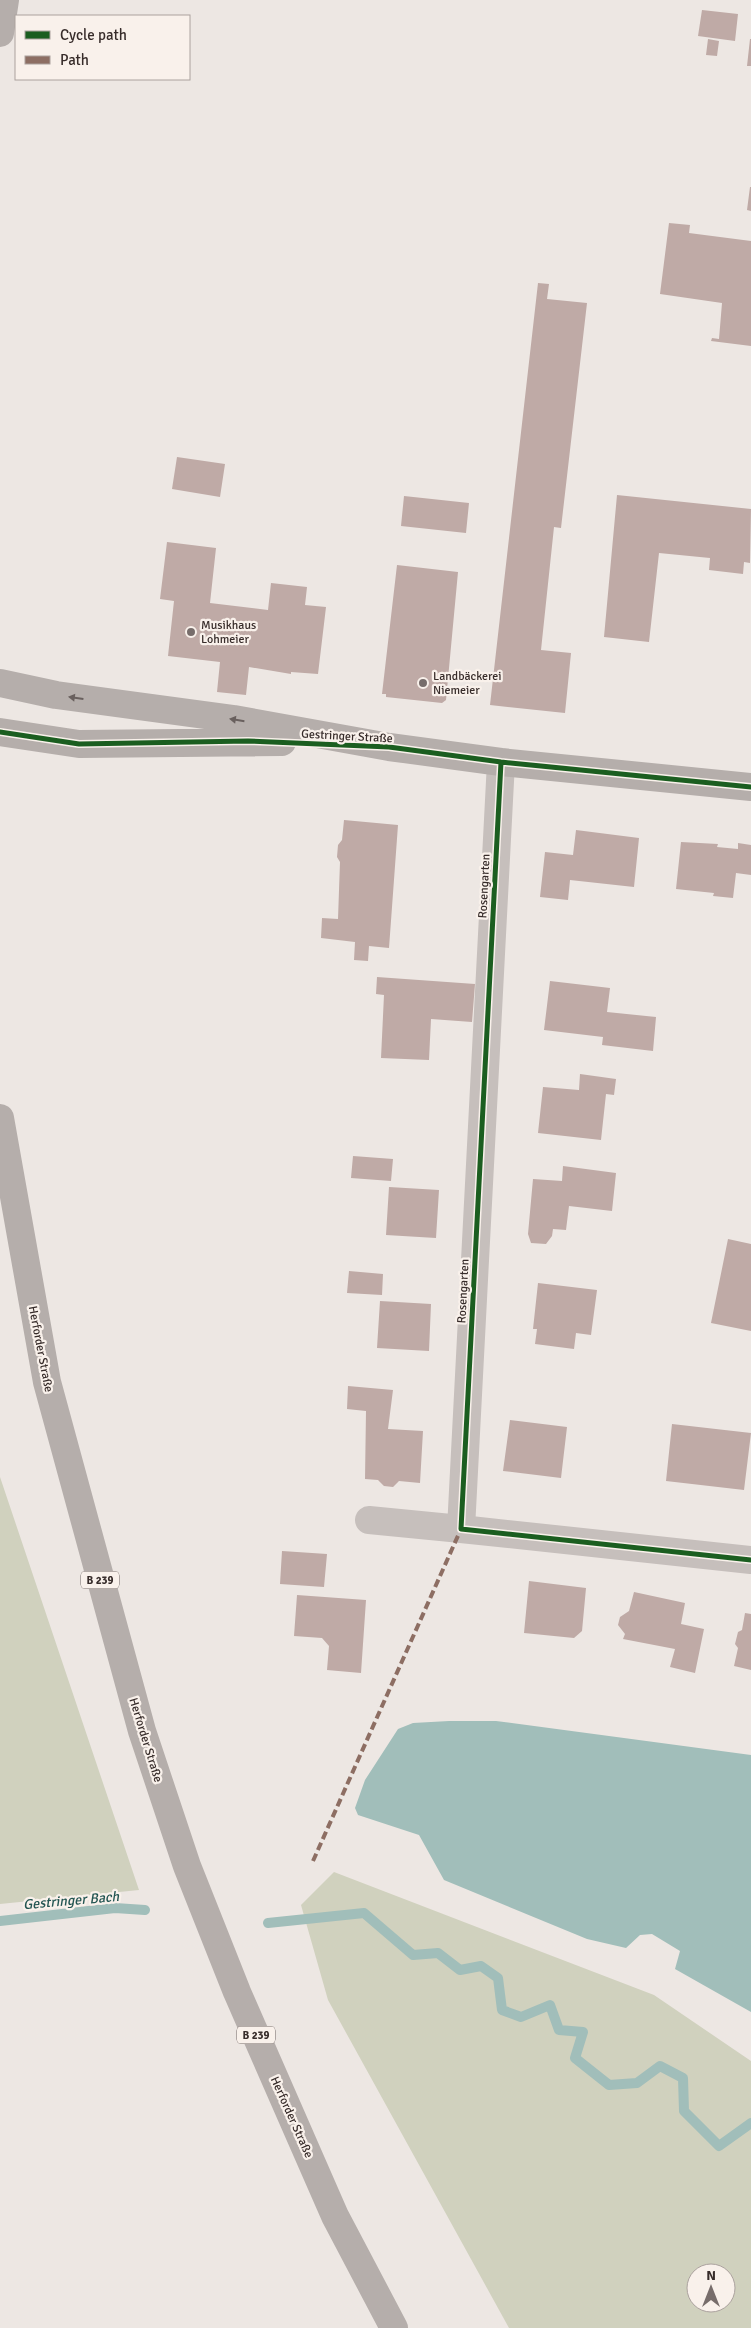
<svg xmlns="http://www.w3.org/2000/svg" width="751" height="2328" viewBox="0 0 751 2328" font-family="Signika,sans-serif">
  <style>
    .green { fill: #d0d1be; fill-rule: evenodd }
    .water { fill: #a1beba }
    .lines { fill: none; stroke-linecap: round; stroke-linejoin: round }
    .stream { stroke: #a1beba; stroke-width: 10 }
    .building { fill: #bfaaa6 }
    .minor { stroke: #c6bfbc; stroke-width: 28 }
    .major { stroke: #b5aeab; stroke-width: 28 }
    .quiet { stroke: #8d6e63; stroke-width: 4; stroke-dasharray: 8 4; stroke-linecap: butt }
    .cycleway-casing { stroke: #f9f1eb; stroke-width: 8 }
    .cycleway { stroke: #1b5e20; stroke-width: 5 }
    .oneway { fill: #69605e }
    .poi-dot { fill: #776d6b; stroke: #f9f1eb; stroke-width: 2 }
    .labels { text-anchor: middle; stroke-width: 4.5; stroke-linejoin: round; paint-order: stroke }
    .shield { fill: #f9f1eb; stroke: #716764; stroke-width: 1 }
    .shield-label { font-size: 11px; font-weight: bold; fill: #372c2a }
    .poi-label { font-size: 12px; fill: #372c2a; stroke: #f9f1eb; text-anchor: start }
    .street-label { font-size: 12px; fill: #372c2a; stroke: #f9f1eb }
    .water-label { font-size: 14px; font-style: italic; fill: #235552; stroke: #f9f1eb }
  </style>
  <rect width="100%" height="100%" fill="#ede7e3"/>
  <path class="green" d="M0,1477l139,413 -139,14z
    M334,1872l320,123 97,66v267h-242l-181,-328 -27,-95zM696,2273h30v30h-30z"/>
  <path class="water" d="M449,1721h47l255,34v257l-76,-43 5,-18 -28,-17 -12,1 -14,13 -39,-9 -143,-59 -25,-45 -61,-20 -3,-7 10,-28 33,-51 15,-6z"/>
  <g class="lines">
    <path class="stream" d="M0,1921l115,-13 30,2
      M268,1923l96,-10 49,42 25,-2 22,17 21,-4 17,12 4,32 19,7 29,-12 9,25 24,2 -8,26 34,27 28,-2 23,-17 23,12 1,33 35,35 32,-23"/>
  </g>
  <path class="building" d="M702,10l36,4 -3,27 -37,-5z
    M708,39l11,2 -2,15 -11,-1z
    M750,39h1v27h-4z
    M750,187h1v24l-4,-1z
    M669,223l21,2 -1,8 62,8v105l-40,-5 1,-3 7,1 3,-36 -62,-9z
    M538,283l11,1 -2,15 40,4 -26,225 -7,-1 -13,123 30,3 -6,60 -75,-8z
    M177,457l48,7 -5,33 -48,-8z
    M617,495l134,14 -1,54 -6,-1 -1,12 -34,-4 1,-12 -51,-5 -10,89 -45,-5z
    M404,496l65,7 -3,30 -65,-7z
    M167,542l49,6 -6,55 58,7 3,-27 36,4 -2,18 21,2 -8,67 -27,-2v2l-42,-7 -3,28 -29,-3 3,-30 -52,-6 6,-55 -14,-2z
    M397,565l61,7 -12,128 -4,3 -56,-6v-3h-4z
    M344,820l54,5 -9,123 -20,-2 -1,15 -14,-1 1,-18 -34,-4 1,-20 16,1 2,-57 -3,-5 1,-12 4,-5z
    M576,830l63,8 -5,49 -64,-7 -2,20 -28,-3 5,-45 28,3z
    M681,842l37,2 -1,3 21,2v-6l13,2v30l-15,-2 -3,25 -20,-2 1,-3 -38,-4z
    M377,977l98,7 -3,38 -41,-3 -2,41 -48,-2 3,-63 -8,-1z
    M550,981l60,7 -3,24 49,5 -3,34 -51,-6 1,-8 -59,-7z
    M580,1074l36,5 -2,16 -8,-1 -5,46 -63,-7 5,-46 36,3z
    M353,1156l40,3 -2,22 -40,-3z
    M563,1166l53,7 -4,38 -43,-5 -3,24 -13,-1 -1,7 -6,8 -15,-1 -3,-9 5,-55 29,2z
    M389,1187l50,3 -3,48 -50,-3z
    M728,1239l23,5v87l-40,-8z
    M349,1271l34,3 -1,21 -35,-2z
    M538,1283l59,7 -6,45 -15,-2 -2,16 -39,-5 2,-15h-4z
    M380,1301l51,3 -2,47 -52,-3z
    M348,1386l45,4 -5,39 35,2 -3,52 -21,-2 -6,6 -9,-1 -6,-6 -13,-1 1,-68 -19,-2z
    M510,1420l57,7 -6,51 -58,-7z
    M672,1424l79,9 -7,57 -78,-9z
    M282,1551l45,3 -3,33 -44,-3z
    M529,1581l57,7 -4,43 -8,7 -50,-5z
    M634,1592l51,11 -4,21 23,5 -9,44 -25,-6 5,-18 -52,-10 2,-5 -7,-9 2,-8 9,-6z
    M297,1595l69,5 -5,73 -34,-3 2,-24 -7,-8 -28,-2z
    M745,1613l6,1v56l-17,-4 4,-18 -3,-4 3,-12 4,-2z"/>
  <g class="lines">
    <path class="minor" d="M501,762l-40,767 290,31
      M369,1520l92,9"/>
    <path class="major" d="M0,33l5,-33
      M0,683l56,12 178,24 155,28 112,15 250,25
      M0,732l79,12 203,-2
      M0,1118l47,264 95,349 45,135 50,126 98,224 59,112"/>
    <path class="quiet" d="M313,1861l148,-332"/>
    <defs>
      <path id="cycleway" d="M0,732l79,12 169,-3 141,6 112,15 250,25
        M501,762l-40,767 290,31"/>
    </defs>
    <use href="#cycleway" class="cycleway-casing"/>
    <use href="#cycleway" class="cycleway"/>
  </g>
  <defs><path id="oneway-solid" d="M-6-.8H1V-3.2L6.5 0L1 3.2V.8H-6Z" transform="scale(1.25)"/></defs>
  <g class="oneway">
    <use href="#oneway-solid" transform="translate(76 698) rotate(-172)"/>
    <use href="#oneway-solid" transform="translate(237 720) rotate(-171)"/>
  </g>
  <g class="poi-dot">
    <circle cx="191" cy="632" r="5"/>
    <circle cx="423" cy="683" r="5"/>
  </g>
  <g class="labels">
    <g class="shield">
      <rect x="81" y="1571.5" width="38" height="17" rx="4"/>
      <rect x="237" y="2026.5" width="38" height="17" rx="4"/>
    </g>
    <g class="shield-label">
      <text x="100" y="1584">B 239</text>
      <text x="256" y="2039">B 239</text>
    </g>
    <g class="poi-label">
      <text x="201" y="629">Musikhaus<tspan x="201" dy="14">Lohmeier</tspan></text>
      <text x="433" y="680">Landbäckerei<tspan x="433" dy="14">Niemeier</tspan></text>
    </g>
    <g class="street-label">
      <text transform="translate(347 736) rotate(3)" y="4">Gestringer Straße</text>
      <text transform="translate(484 886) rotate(-87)" y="4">Rosengarten</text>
      <text transform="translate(463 1291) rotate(-87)" y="4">Rosengarten</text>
      <text transform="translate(41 1349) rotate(79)" y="4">Herforder Straße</text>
      <text transform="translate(146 1740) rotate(73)" y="4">Herforder Straße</text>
      <text transform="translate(292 2117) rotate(66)" y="4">Herforder Straße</text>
    </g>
    <g class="water-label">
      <text transform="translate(71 1900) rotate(-5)" y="5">Gestringer Bach</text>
    </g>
  </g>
  <rect x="15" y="15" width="175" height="65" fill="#f9f1eb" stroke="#aba29e"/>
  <rect x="25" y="31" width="25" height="8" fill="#1b5e20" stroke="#aba29e"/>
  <text x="60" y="40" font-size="15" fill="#372c2a">Cycle path</text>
  <rect x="25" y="56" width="25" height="8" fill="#8d6e63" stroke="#aba29e"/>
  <text x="60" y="65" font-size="15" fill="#372c2a">Path</text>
  <g transform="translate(711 2288)"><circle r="24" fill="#f9f1eb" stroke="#aba29e"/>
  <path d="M0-4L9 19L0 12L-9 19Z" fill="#776d6b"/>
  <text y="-8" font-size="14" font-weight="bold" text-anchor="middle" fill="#372c2a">N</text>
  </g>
</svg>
